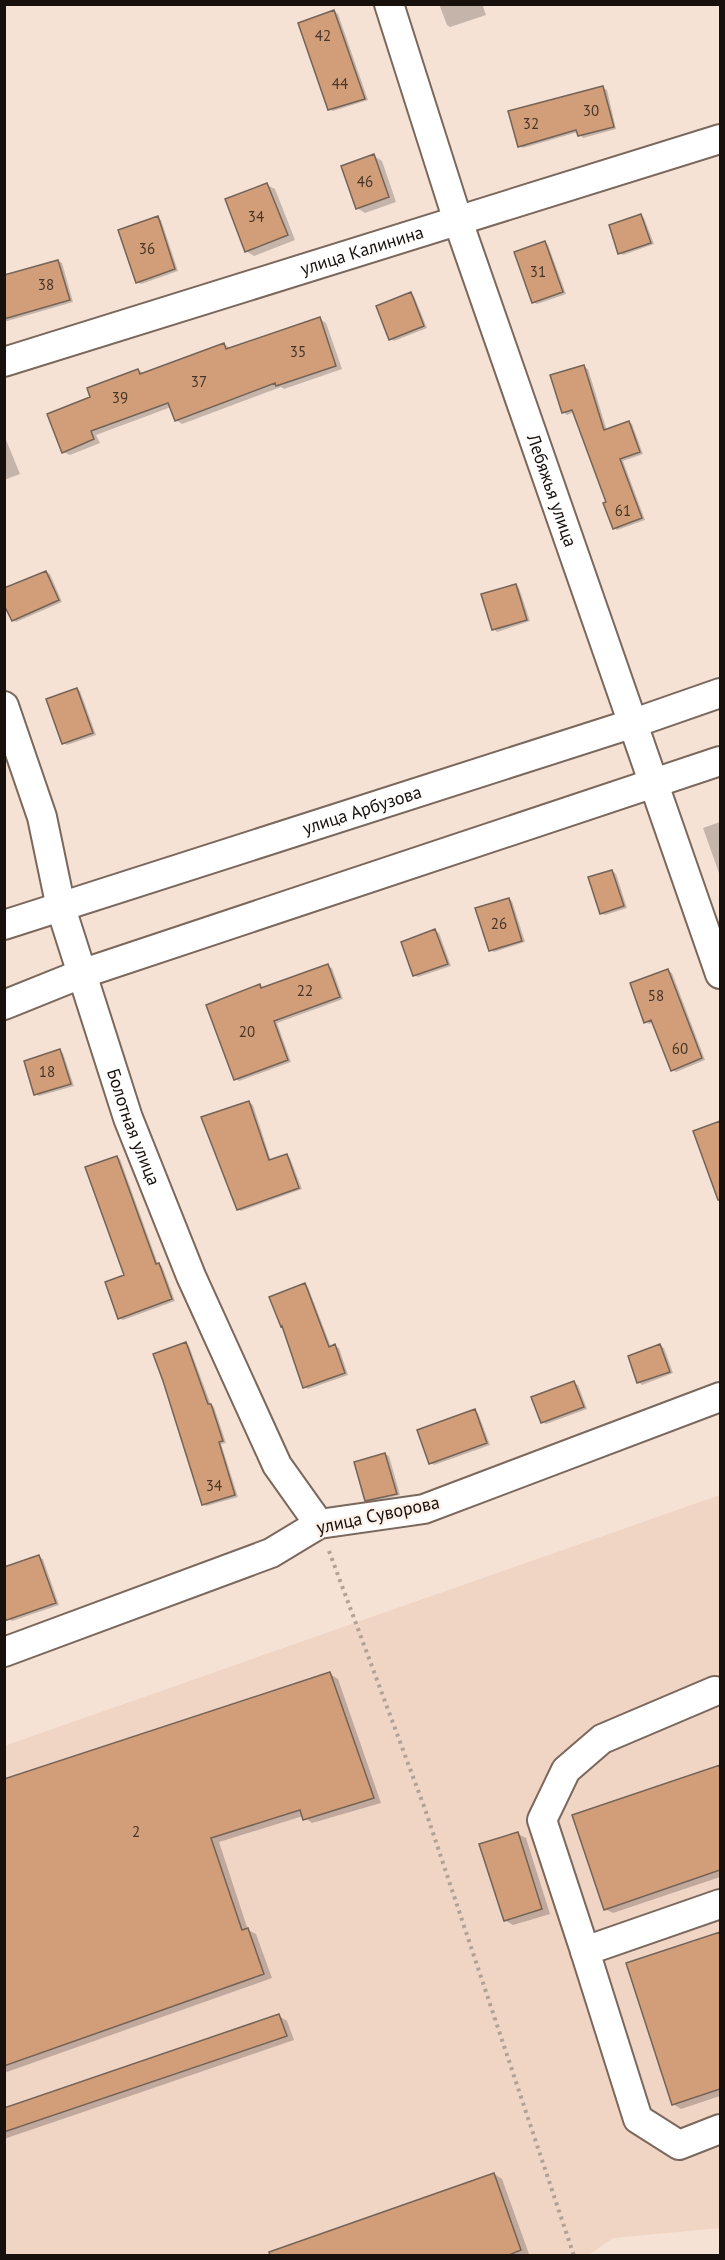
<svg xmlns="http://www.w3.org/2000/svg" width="725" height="2260" viewBox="0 0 725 2260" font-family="'PT Sans',sans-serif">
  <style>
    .built { fill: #f0d4c4 }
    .shadow { fill: #0003 }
    .building { fill: #d19e79; stroke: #746357; stroke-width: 1.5 }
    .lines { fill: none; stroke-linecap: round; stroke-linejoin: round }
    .minor-casing { stroke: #7a685d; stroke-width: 32 }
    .path { stroke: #b2a197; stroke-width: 4; stroke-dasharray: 3 4.5; stroke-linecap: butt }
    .minor { stroke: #fff; stroke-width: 28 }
    .labels { text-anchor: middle; stroke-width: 4.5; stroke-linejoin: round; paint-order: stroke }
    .number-label { font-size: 15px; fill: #463427 }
    .street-label { font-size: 18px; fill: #17100c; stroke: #fdf0e8 }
  </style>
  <rect width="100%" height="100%" fill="#f6e1d5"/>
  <path class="built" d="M720,1495v733l-107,10 -26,18 -582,-1 -1,-509z"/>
  <path class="shadow" d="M439,4h43l4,11 -36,12 -3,-2z
    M334,11l4,3 30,86 -35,11 -4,-2z
    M603,88l4,2 9,39 -33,9 -5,-6 -55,16 -3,-2z
    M374,156l8,5 14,41 -31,11 -8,-5z
    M267,185l8,4 20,51 -41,16 -8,-5z
    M641,215l3,3 10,26 -31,11 -3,-2z
    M158,218l3,2 17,51 -37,13 -4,-2z
    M545,243l3,2 18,49 -29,10 -4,-2z
    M58,261l4,2 11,39 -69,20v-40z
    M411,293l3,3 13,32 -33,13 -4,-2z
    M320,319l6,4 16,46 -58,20 -3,-2 -99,37 -6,-4 -5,-13 -75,28 4,8 -30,12 -7,-3 29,-55 46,-27 7,4 79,-30 6,4z
    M584,367l4,2 19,62 22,-9 3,2 11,30 -20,7 22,59 -28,10 -3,-2 -7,-25 -33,-91 -7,3 -4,-3z
    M4,435l16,39 -16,6z
    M46,572l4,2 12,28 -46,20 -3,-2z
    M516,585l3,3 11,33 -33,11 -3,-3z
    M77,689l3,2 16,44 -29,10 -3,-2z
    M720,822v54l-17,-48z
    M612,871l4,3 11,34 -22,7 -4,-2z
    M509,899l3,2 13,41 -31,10 -4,-2z
    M435,931l4,2 12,33 -33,11 -4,-2z
    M328,966l4,2 11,31 -66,24 14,39 -52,19 -3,-2 24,-93 4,2z
    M668,971l4,2 33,87 -29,12 -4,-2 -18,-48 -5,2 -4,-2z
    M60,1051l3,2 11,33 -35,10 -3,-2z
    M249,1102l4,3 18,56 15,-5 4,2 12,31 -61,22 -3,-2z
    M720,1123v76l-25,-67z
    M116,1157l4,2 38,105 4,2 13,35 -52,19 -4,-2 6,-42z
    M305,1285l3,2 23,60 4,-1 4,2 9,27 -40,14 -4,-2z
    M185,1344l4,2 22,59 3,2 12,36 -5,1 17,53 -32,9 -3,-2z
    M660,1345l4,3 9,25 -31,12 -3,-3 -9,-25z
    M574,1383l4,2 9,24 -41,15 -4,-2z
    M475,1411l3,2 12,32 -56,20 -3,-2z
    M385,1454l4,2 11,39 -30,7 -3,-2z
    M39,1557l4,2 16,46 -47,16 -4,-2z
    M330,1674l8,5 43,124 -69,20 -9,-7 -84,26 29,88 8,4 16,44 -268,95v-292z
    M720,1767v110l-107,36 -8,-4 -31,-93z
    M518,1834l8,4 24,76 -37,11 -8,-5z
    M720,1934v162l-39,13 -8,-5 -45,-140z
    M279,2016l8,5 7,19 -290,99v-30z
    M494,2174l8,5 27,75 -264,2z"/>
  <path class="building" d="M334,10l31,89 -37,11 -30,-87z
    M603,86l11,41 -36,9 -2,-6 -58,17 -10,-36z
    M374,154l15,43 -33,12 -15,-43z
    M267,183l21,52 -43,17 -20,-53z
    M641,214l10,29 -33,11 -9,-29z
    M158,216l17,53 -39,14 -18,-53z
    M545,241l18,51 -31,11 -18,-51z
    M58,260l12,40 -66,19v-44z
    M411,292l13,34 -35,14 -13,-34z
    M320,317l16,49 -60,20 -1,-3 -100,38 -7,-18 -77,28 3,8 -32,14 -15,-39 43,-17 -3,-9 51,-19 2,5 84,-31 2,6z
    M584,365l20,65 25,-9 11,31 -20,7 22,59 -29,11 -10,-26 3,-1 -34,-92 -10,3 -12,-38z
    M46,571l13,29 -47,21 -8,-16v-17z
    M516,584l11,36 -35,10 -11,-36z
    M77,688l16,45 -31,11 -16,-45z
    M612,870l12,36 -24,8 -12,-37z
    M509,898l13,43 -33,10 -14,-43z
    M435,929l13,35 -35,12 -12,-34z
    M328,964l12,33 -66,24 14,39 -54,20 -28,-75 54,-21 1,4z
    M668,969l34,89 -31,13 -20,-51 -7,3 -14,-40z
    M60,1049l11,35 -37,11 -10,-34z
    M249,1101l20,59 18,-6 12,34 -62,22 -36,-93z
    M720,1121v79h-2l-25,-69z
    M117,1156l39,108 3,-1 13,36 -54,20 -13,-37 19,-7 -39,-108z
    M305,1283l24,64 6,-3 10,29 -42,15 -21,-62 -1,1 -12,-30z
    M186,1342l22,62h3l12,37 -4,1 16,53 -33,10 -39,-124 -10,-27z
    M660,1344l10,28 -33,11 -9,-27z
    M574,1381l10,26 -43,16 -10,-26z
    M475,1409l12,34 -58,21 -12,-34z
    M385,1453l12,41 -32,7 -11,-39z
    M39,1555l17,48 -52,18v-54z
    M330,1672l44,126 -71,22 -3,-10 -89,28 31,92 6,-2 16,46 -260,92v-287z
    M720,1765v105l-116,40 -32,-95z
    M518,1832l24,77 -38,12 -25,-77z
    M720,1932v157l-48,16 -46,-142z
    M279,2014l8,22 -283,96v-24z
    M494,2173l27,77 -15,6h-236l-1,-4z"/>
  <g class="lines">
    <defs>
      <g id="minor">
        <path id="s1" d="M389,4l69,217 262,753"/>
        <path id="s2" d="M4,362l716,-223"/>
        <path id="s3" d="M4,706l38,111 19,91 67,210 63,158 86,189 42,59"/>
        <path id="s4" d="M4,925l630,-202 86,-30"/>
        <path d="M4,1005l77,-31 639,-213"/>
        <path d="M4,1652l267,-99 48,-29 105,-15 296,-112"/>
        <path d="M720,1904l-135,47 53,168 41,26 41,-16"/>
        <path d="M585,1951l-43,-131 24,-50 36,-31 113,-48"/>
      </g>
    </defs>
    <use href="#minor" class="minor-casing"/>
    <path class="path" d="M329,1551l96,258 149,447"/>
    <use href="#minor" class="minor"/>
  </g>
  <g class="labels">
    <g class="number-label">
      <text x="323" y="41">42</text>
      <text x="340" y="89">44</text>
      <text x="591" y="116">30</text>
      <text x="531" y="129">32</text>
      <text x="365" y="187">46</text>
      <text x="256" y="222">34</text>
      <text x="147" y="254">36</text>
      <text x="538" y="277">31</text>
      <text x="46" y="290">38</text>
      <text x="298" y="357">35</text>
      <text x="199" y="387">37</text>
      <text x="120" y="403">39</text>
      <text x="623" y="516">61</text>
      <text x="499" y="929">26</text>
      <text x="305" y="996">22</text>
      <text x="656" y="1001">58</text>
      <text x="247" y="1037">20</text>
      <text x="680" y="1054">60</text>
      <text x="47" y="1077">18</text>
      <text x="214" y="1491">34</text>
      <text x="136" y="1837">2</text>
    </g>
    <g class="street-label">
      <text dy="6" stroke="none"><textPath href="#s2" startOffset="375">улица Калинина</textPath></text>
      <text dy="6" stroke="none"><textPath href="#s1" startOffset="513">Лебяжья улица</textPath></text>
      <text dy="6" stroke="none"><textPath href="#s4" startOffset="376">улица Арбузова</textPath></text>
      <text dy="6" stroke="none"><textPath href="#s3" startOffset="441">Болотная улица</textPath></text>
      <text transform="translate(378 1515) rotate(-12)" y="6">улица Суворова</text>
    </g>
  </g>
  <rect width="725" height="2260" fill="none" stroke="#17100c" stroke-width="12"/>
</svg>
